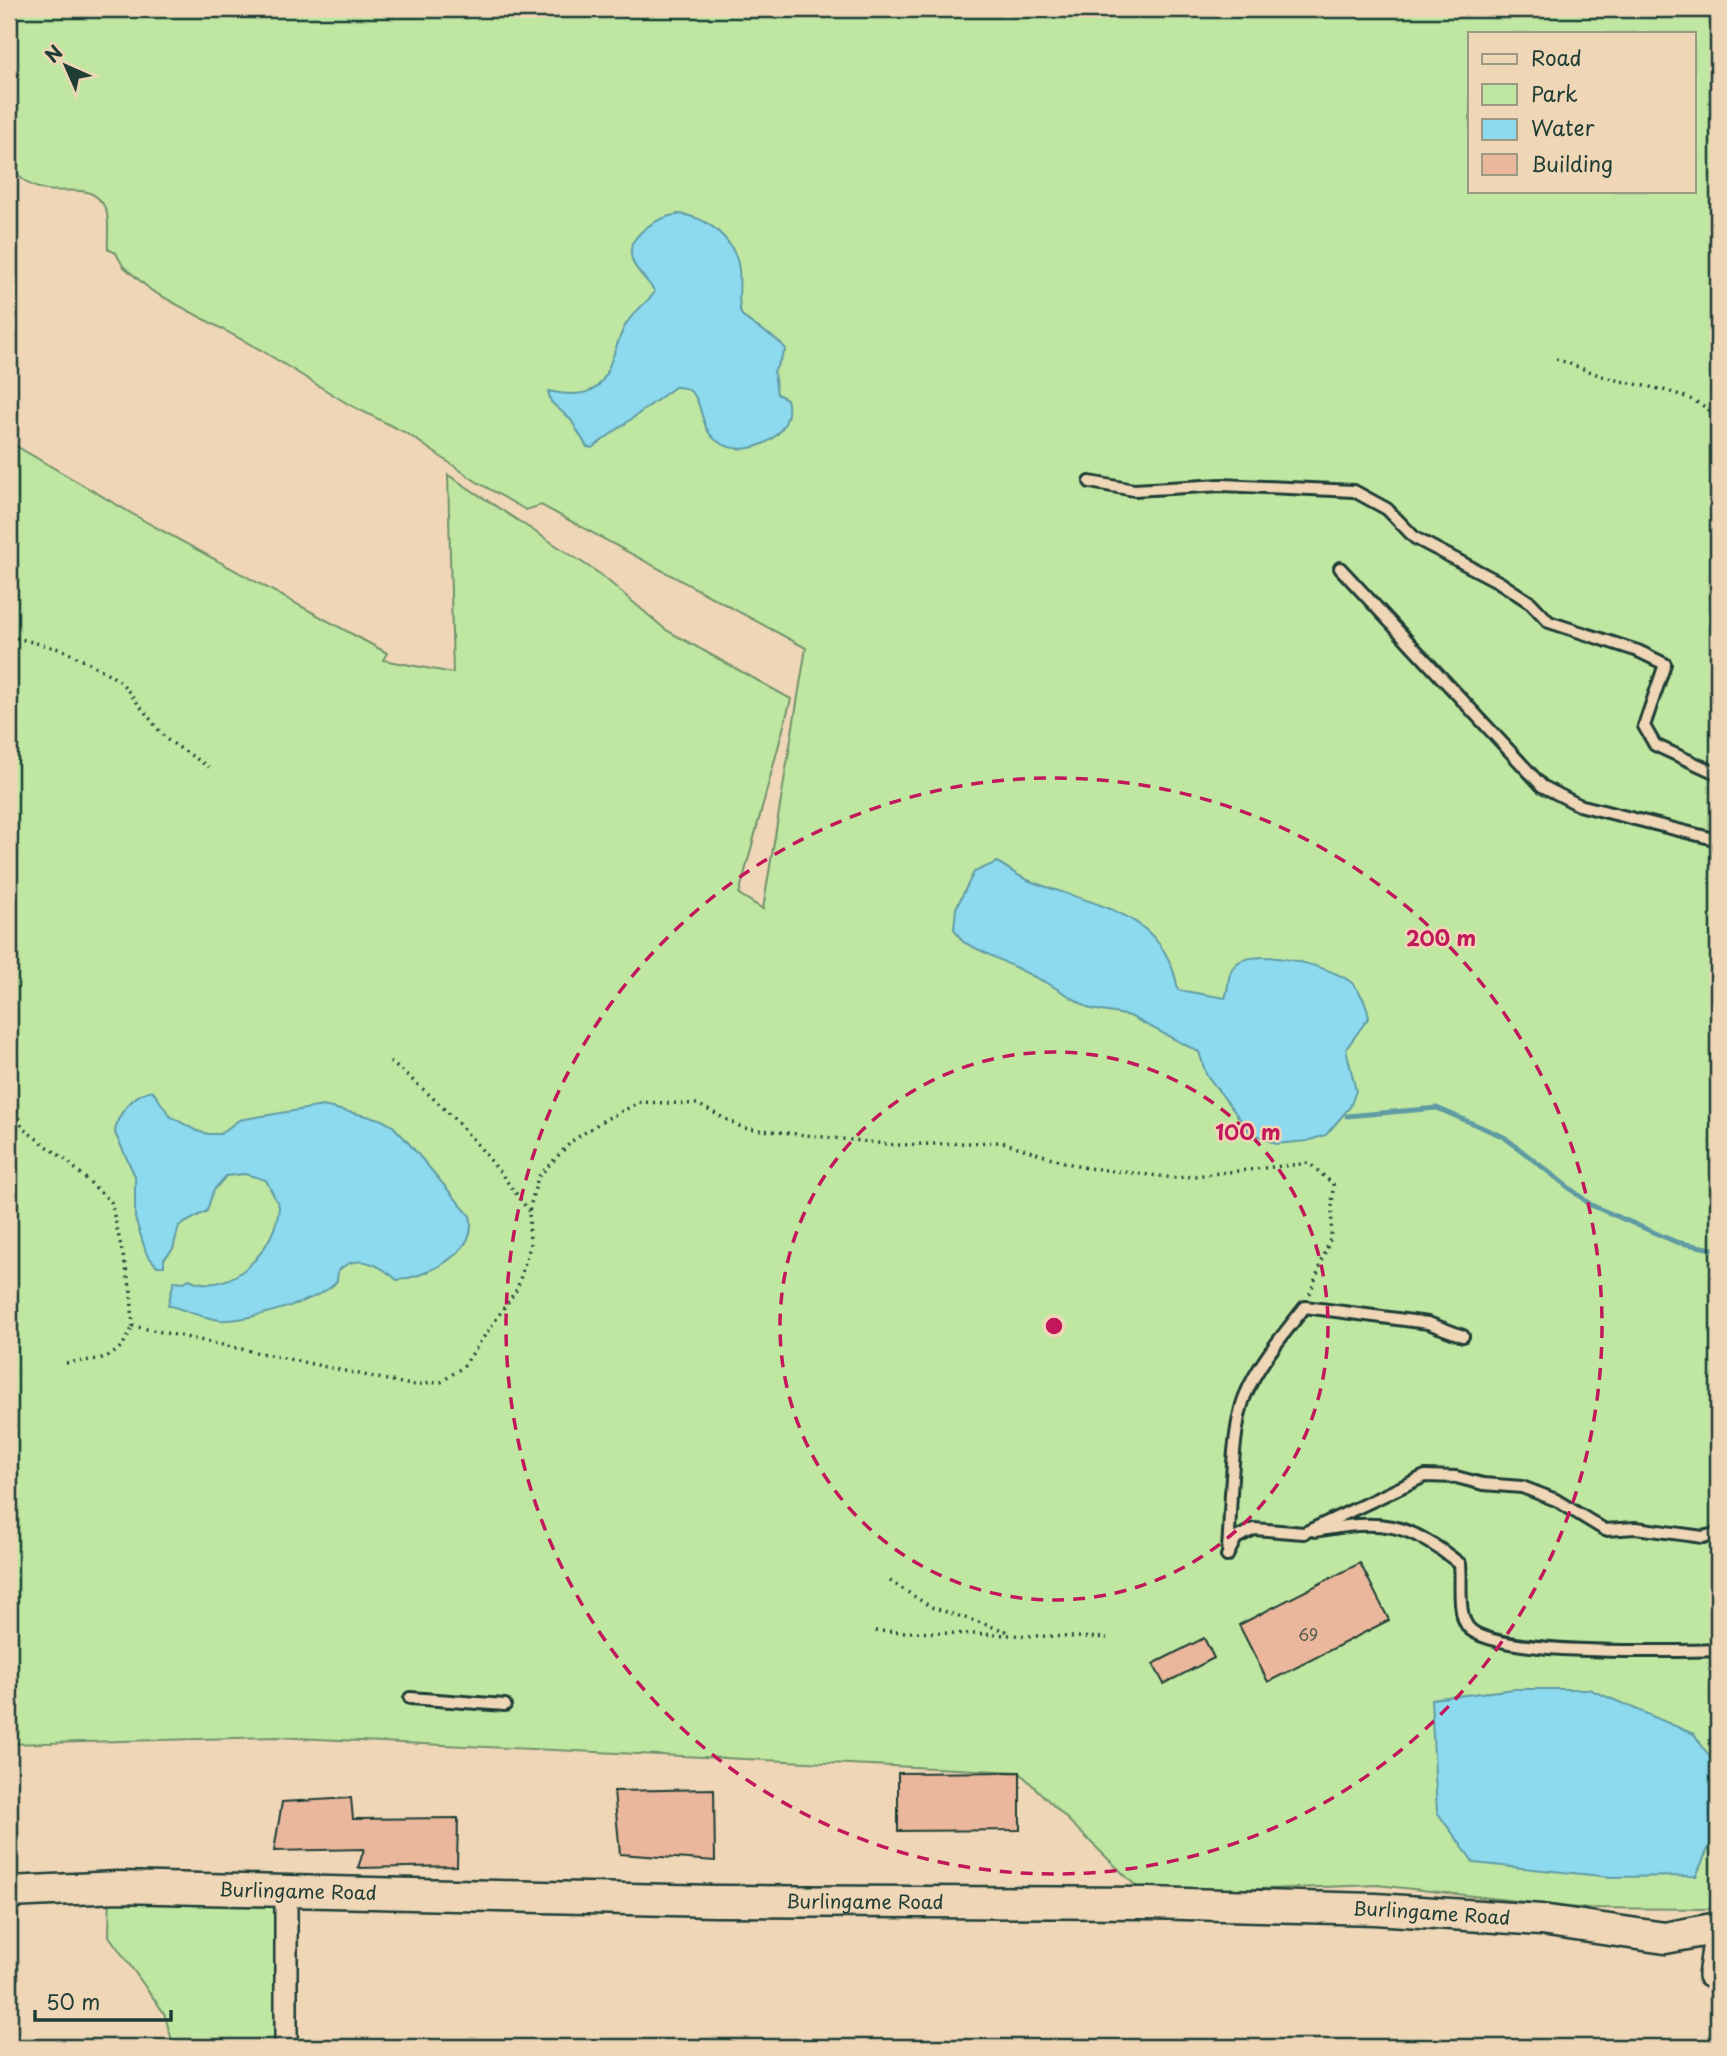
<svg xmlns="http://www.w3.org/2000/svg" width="1727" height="2056" viewBox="0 0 1727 2056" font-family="'Playpen Sans',sans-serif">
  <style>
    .green { fill: #c0e7a2; stroke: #70926b; stroke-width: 2; fill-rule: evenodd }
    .water { fill: #8dd9ed; stroke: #619ba3; stroke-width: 2 }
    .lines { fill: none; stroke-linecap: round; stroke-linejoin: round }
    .stream { stroke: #619ba3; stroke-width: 5 }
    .building { fill: #eab79c; stroke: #1f3d34; stroke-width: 2 }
    .lane-casing { stroke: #1f3d34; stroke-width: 16 }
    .street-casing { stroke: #1f3d34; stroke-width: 26 }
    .secondary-casing { stroke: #1f3d34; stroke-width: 35 }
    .path { stroke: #1f3d34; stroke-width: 3.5; stroke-dasharray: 2 5; stroke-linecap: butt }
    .lane { stroke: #efd6b7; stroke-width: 10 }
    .street { stroke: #efd6b7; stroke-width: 21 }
    .secondary { stroke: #efd6b7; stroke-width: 30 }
    .ring { fill: none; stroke: #c2185b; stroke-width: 3.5; stroke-dasharray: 12 9 }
    .labels { text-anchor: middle; stroke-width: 5; stroke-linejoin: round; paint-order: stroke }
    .number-label { font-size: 16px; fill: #525c4e }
    .street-label { font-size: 19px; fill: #1f3d34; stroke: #efd6b7 }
    .centre { fill: #c2185b; stroke: #efd6b7; stroke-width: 3.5 }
    .ring-label { font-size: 21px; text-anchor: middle; font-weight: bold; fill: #c2185b; stroke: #efd6b7; stroke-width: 5; stroke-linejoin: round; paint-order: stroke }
  </style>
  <rect width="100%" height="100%" fill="#efd6b7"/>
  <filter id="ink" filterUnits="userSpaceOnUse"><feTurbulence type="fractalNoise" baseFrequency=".0143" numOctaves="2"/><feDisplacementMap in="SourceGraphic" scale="14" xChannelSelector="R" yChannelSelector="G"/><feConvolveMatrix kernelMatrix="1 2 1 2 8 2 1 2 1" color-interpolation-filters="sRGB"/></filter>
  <g filter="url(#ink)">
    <path class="green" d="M9,9h1709l-2,1900 -138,-1 -200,-23 -235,8 -124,-121 -743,-35 -267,7v-1302l139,81 239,130 -4,7 70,13 -5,-198 152,99 66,56 125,69 -52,195 24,15 43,-261 -265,-143 -15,5 -49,-28 -69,-48 -60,-30 -87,-54 -109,-59 -29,-25 -7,-13 -8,-4c-1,-11 2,-29 -2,-39 -13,-32 -47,-13 -68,-22 -12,-4 -22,-14 -29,-24zM1470,33h224v158h-224z
      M110,1887l173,2 1,158h-110l-10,-34 -55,-77z"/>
    <path class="water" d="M678,214c29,2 58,26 61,56 2,15 -2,29 2,44 13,15 34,20 45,35l-12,23 3,22 10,5c10,38 -41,63 -70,42 -23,-16 -9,-55 -42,-54l-83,61 -5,-1 -16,-27 -20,-18 -3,-11c62,13 55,-17 75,-61 6,-15 22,-25 32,-38 -11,-18 -29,-26 -23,-49 12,-17 26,-25 46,-29z
      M997,862c11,6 22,15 33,19 64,25 135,29 148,109l47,8c5,-11 1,-25 11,-34 18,-18 100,3 117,20 9,10 14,20 16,33l-23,32 10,42 -6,16 -24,28 -19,6 -31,3 -26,-12 -44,-58 -7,-22 -69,-36 -39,-7 -44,-26 -84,-41 -9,-13 2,-21 18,-36z
      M152,1090l18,26 27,15 12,3h11l19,-14 84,-14 57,13 13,7 13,14 64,76c9,36 -43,61 -73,64 -17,-15 -40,-28 -59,-9l-1,10c-14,19 -92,41 -117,39 -17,-2 -36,-10 -52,-15l6,-24 10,1 5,-3c43,20 88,-32 90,-73l-13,-26 -21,-6 -19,2 -13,15 -6,20 -28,15 -6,23 -9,10v7h-7l-10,-11 -12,-37v-42l-20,-43c1,-18 18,-39 37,-43z
      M1515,1689h74l105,45 24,35v58l-22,49 -85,1 -137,-14 -37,-51 -6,-113z"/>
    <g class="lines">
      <path class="stream" d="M1347,1116l90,-8 67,29 87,68 85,37 42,8"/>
    </g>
    <path class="building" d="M1360,1563l29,57 -121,62 -29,-57z
      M1204,1638l10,20 -50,26 -11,-20z
      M1020,1772v58l-122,1v-58z
      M714,1789l1,72 -95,-7 -6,-63z
      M351,1798l2,21 105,-1 -1,48 -99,2 6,-19 -90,2 8,-49z"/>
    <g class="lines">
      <defs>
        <path id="lane" d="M1090,482l44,8 88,-5 132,6 33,18 28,29 84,44 32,21 18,19 89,29 27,13 -21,62 11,19 63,29
          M1340,568l202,218 37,19 139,35
          M1315,1531c66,-12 91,-10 145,33 2,18 -3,49 8,63 23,30 209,24 250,23
          M1228,1550c3,-39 3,-120 17,-154 13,-32 38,-61 60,-89l123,16 35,13
          M1227,1556l9,-18 18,-9 50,4 121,-57 31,1 27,7 39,3 34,13 49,30 31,-2 67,9 15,-4
          M410,1698l95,7"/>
        <path id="street" d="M286,1891v156
          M1709,1976l7,-47"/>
        <g id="secondary">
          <path id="s1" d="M9,1892l109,-5 597,14 433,2 227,6 166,11 124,18 53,-10"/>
        </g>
      </defs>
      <use href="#lane" class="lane-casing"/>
      <use href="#street" class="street-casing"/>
      <use href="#secondary" class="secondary-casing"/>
      <path class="path" d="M1556,359c19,6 37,15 56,20 36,9 79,11 106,39
        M9,636l54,14 41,21 17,11 45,57 43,28
        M390,1062c59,45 96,90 139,149
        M9,1084l13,44 44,32 45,42 20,89 2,35 278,59 30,-3 22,-15 54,-78 13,-43 -1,-35 9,-34 34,-36 32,-21 37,-18 56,2 46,24 153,17 106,-3 78,25 96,11 133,-15 24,21 -2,53 -22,59
        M66,1363c35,-5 51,0 67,-37
        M890,1581l41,26 78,25
        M875,1631l232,7"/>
      <use href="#lane" class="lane"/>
      <use href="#street" class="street"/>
      <use href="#secondary" class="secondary"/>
    </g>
  </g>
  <g class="ring">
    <circle cx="1054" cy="1326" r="274"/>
    <circle cx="1054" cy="1326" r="548"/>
  </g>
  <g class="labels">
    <g class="number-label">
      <text x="1308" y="1641">69</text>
    </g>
    <g class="street-label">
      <text dy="7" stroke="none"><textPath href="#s1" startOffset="289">Burlingame Road</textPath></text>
      <text dy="7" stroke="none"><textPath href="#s1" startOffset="856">Burlingame Road</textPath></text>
      <text dy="7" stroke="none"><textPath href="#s1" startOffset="1423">Burlingame Road</textPath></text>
    </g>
  </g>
  <circle cx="1054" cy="1326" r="10" class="centre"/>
  <g class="ring-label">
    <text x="1441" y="946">200 m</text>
    <text x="1248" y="1140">100 m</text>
  </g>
  <rect width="1727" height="2056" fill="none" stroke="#efd6b7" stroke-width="35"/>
  <rect x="18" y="18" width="1692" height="2021" fill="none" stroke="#1f3d34" stroke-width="2.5" filter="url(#ink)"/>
  <rect x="1468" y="32" width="228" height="161" fill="#efd6b7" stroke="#9c9983" stroke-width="2"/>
  <rect x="1482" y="54" width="35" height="10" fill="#efd6b7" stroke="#9c9983" stroke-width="2"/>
  <text x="1531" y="66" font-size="21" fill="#1f3d34">Road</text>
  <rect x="1482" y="84" width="35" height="21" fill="#c0e7a2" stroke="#9c9983" stroke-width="2"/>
  <text x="1531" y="102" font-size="21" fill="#1f3d34">Park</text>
  <rect x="1482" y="119" width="35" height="21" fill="#8dd9ed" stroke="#9c9983" stroke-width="2"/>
  <text x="1531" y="136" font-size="21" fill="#1f3d34">Water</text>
  <rect x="1482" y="154" width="35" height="21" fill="#eab79c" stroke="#9c9983" stroke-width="2"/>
  <text x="1531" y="172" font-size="21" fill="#1f3d34">Building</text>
  <g transform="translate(66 66) rotate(315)" stroke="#efd6b7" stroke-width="5" paint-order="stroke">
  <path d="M0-5L12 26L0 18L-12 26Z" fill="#1f3d34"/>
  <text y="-10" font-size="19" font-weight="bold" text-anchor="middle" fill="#1f3d34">N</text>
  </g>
  <path d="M35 2010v10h136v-10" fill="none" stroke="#1f3d34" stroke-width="3.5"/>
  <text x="46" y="2010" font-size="21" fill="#1f3d34" stroke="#efd6b7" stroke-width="5" paint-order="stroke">50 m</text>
</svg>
